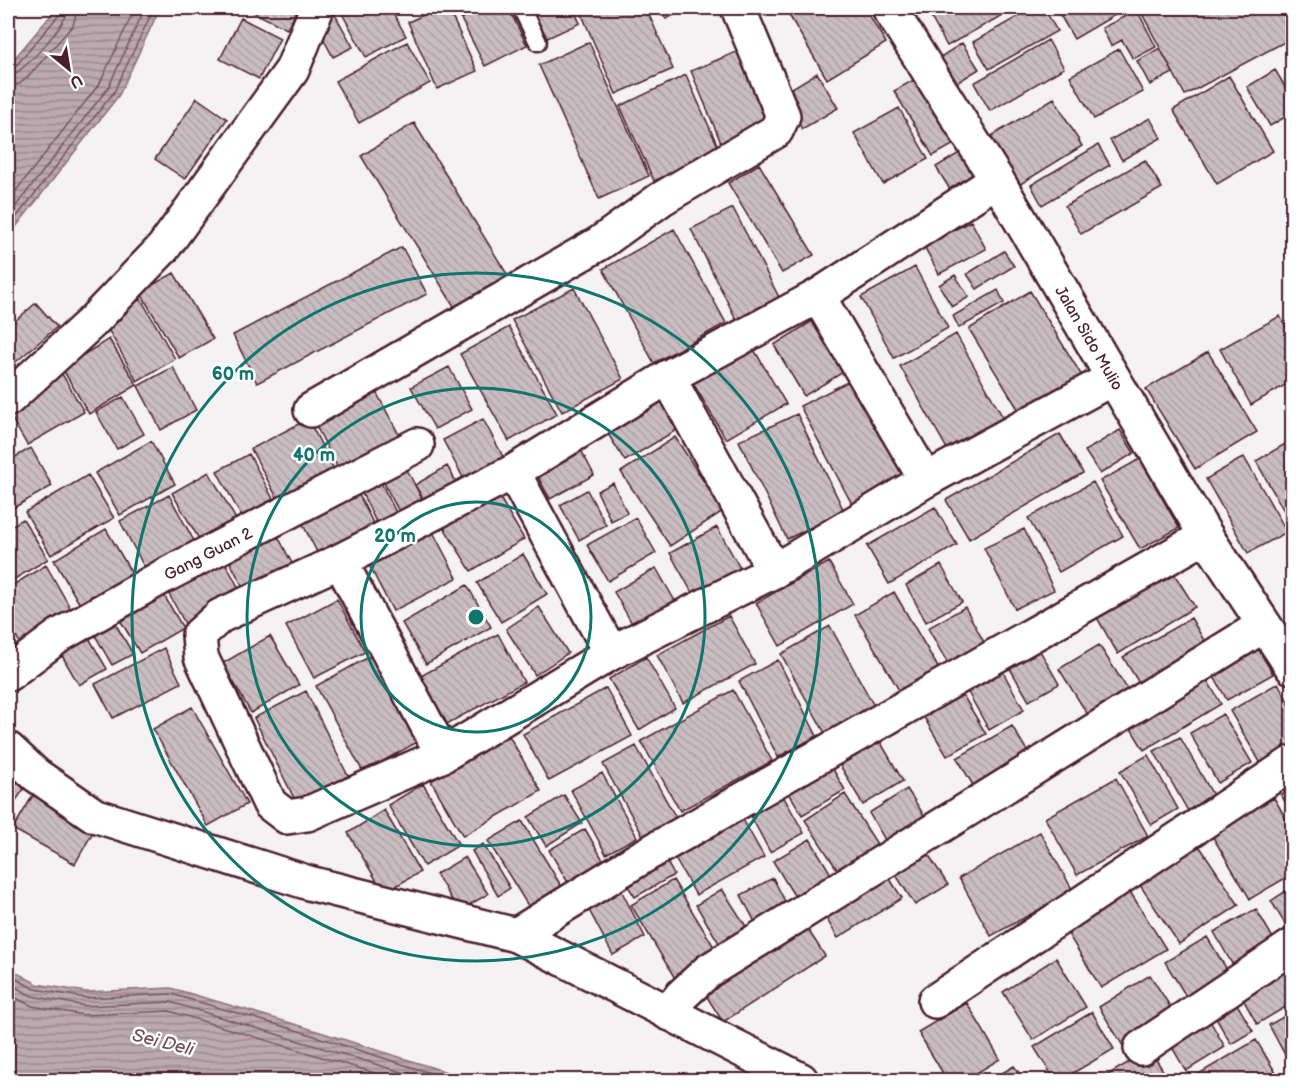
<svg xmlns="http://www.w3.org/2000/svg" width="1300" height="1088" viewBox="0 0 1300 1088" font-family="'Balsamiq Sans',sans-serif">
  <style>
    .water { fill: url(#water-rules); stroke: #8d727a; stroke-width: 1.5 }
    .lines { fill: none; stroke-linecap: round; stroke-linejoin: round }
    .shore { stroke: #77565f; stroke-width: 1.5 }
    .building { fill: url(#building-back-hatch); stroke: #4a1f2b; stroke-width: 1.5 }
    .lane-casing { stroke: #4a1f2b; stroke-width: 21 }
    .street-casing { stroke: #4a1f2b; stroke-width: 38 }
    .lane { stroke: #fff; stroke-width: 16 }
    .street { stroke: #fff; stroke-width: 33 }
    .ring { fill: none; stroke: #0f766e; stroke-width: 3 }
    .labels { text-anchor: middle; stroke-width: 5; stroke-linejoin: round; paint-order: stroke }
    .street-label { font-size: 16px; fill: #4a1f2b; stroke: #fff }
    .water-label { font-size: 18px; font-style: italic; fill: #714f59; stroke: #fff }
    .centre { fill: #0f766e; stroke: #fff; stroke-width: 3 }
    .ring-label { font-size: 18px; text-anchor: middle; font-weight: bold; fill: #0f766e; stroke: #fff; stroke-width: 5; stroke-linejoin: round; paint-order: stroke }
  </style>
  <defs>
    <pattern id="water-rules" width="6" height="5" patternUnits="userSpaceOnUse" patternTransform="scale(1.5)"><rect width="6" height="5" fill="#baa9ae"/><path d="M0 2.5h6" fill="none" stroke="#99898e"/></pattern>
    <pattern id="building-back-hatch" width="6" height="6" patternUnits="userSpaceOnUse" patternTransform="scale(1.5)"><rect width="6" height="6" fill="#cabdc1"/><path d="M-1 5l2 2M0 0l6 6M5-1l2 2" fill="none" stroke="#afa2a6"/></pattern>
  </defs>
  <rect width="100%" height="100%" fill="#f4f2f2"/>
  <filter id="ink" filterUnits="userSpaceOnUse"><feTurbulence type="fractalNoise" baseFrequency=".0167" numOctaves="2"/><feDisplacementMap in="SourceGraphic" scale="12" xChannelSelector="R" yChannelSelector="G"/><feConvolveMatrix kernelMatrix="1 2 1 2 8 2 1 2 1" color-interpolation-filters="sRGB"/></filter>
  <g filter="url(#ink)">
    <path class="water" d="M57,8h103l-41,87 -111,142v-171z
      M8,968l29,16 49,8 85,-4 130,38 171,54h-464z"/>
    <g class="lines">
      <path class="shore" d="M8,70l7,-3 44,-52 3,-7
        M8,77c13,-1 60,-55 61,-69
        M8,86l11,-2 8,-6 46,-53 5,-17
        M8,201l92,-118 35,-75
        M8,216l100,-128 37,-80
        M8,228l106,-136 40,-84
        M8,975l27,14 51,9 85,-4 128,37 153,49
        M8,983l24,13 53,10 85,-4 258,78
        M8,994l24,12 52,9 85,-4 229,69"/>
    </g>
    <path class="building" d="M245,8h53l-11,21z
      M339,8h51l16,28 -40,21z
      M439,8h9l29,63 -40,18 -29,-67z
      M483,8h25l19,37 -42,21 -24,-47z
      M526,8h47l7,15 -39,18z
      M579,8h67l27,61 -57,25z
      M660,8h29l-23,11z
      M791,8h74l21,35 -59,36 -41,-69z
      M911,8h20l-15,8z
      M939,8h76l-68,38 -18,-32z
      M1033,8h11l13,23 -68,38 -16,-27z
      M1056,8h55l4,7 -41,24z
      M1139,8h153v30l-107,57z
      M332,9l21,38 -20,10 -20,-38z
      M1137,10l19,37 -23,12 -11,-19 -11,6 -9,-18z
      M241,18l39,20 -21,41 -39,-20z
      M1048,40l16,28 -74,43 -16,-28z
      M407,42l23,41 -71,40 -24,-42z
      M589,42l60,134 -50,23 -60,-134z
      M962,43l17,26 -24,15 -16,-26z
      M1160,48l13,25 -23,12 -13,-24z
      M1119,49l24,43 -49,27 -24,-43z
      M741,50l31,73 -50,22 -31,-74z
      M1275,70l17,28v15l-22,13 -23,-39z
      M817,73l21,35 -36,21 -20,-35z
      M686,75l34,76 -66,30 -34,-75z
      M1229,76l44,75 -56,33 -44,-74z
      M919,77l39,65 -25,14 -39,-65z
      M197,98l30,21 -42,60 -30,-20z
      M1054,98l28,48 -68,42 -29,-48z
      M899,108l29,51 -45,25 -29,-51z
      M1150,118l11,20 -39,22 -12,-20z
      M414,123l96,156 -53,32 -96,-155z
      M1098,145l12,20 -68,40 -11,-20z
      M961,152l18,30 -25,14 -18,-29z
      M1145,160l17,28 -81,46 -16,-28z
      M759,164l55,91 -32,18 -54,-90z
      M733,208l51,99 -43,22 -50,-100z
      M971,221l15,28 -47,25 -15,-28z
      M674,229l52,94 -72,40 -51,-94z
      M402,247l25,47 -170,89 -24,-48z
      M1004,251l10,15 -37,23 -10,-15z
      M915,267l33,61 -54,30 -33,-61z
      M174,273l39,66 -34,19 -39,-66z
      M955,275l14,22 -17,10 -13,-22z
      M574,288l49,91 -61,33 -50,-92z
      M998,290l6,13 -45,25 -6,-12z
      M1030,291l52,85 -61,38 -52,-85z
      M141,299l34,60 -38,22 -34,-61z
      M36,303l21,24 -47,40 -2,-3v-37z
      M1280,316l12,23v42l-41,24 -31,-56z
      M814,320l31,51 -41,25 -30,-51z
      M509,327l48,87 -48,27 -49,-87z
      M956,334l50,89 -56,31 -50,-88z
      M109,339l28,46 -48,29 -27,-46z
      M753,348l33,56 -60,35 -33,-56z
      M1208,352l49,80 -62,37 -49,-80z
      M173,367l23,43 -35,20 -23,-44z
      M449,367l23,42 -37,20 -24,-42z
      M61,372l23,40 -57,33 -19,-33z
      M853,379l53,99 -53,28 -53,-100z
      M374,388l30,56 -62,32 -29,-56z
      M656,393l22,36 -53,32 -22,-35z
      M123,397l21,37 -27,15 -21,-37z
      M797,414l47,97 -57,28 -48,-98z
      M308,419l31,60 -56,30 -32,-60z
      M483,419l25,47 -40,21 -25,-47z
      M1120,430l14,23 -34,21 -15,-23z
      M1060,434l23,39 -114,66 -23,-39z
      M675,437l48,74 -53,35 -49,-74z
      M1292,440v85l-36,-64z
      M151,441l24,43 -55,31 -25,-42z
      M578,444l16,31 -44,24 -17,-32z
      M31,448l21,38 -44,25v-50z
      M249,454l30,56 -32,17 -30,-56z
      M1244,457l43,75 -39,21 -42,-74z
      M1140,459l39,69 -39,21 -40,-68z
      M402,460l23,45 -23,12 -24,-45z
      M447,466l14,24 -32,19 -14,-24z
      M209,472l33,58 -36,21 -34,-58z
      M376,473l23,45 -20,10 -22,-45z
      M88,475l26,43 -63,37 -26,-43z
      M1093,482l30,54 -64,36 -31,-54z
      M613,483l14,30 -16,8 -14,-30z
      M354,485l22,44 -56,29 -23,-45z
      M587,490l19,35 -27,15 -19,-35z
      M497,493l27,46 -53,32 -28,-45z
      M169,495l31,57 -50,26 -30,-57z
      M935,507l22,38 -68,39 -22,-38z
      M636,518l20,35 -48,28 -21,-36z
      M23,519l25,40 -40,24v-55z
      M273,527l22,42 -48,26 -22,-43z
      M717,527l24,43 -47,26 -24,-43z
      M106,529l32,55 -52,31 -32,-55z
      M1024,529l30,61 -39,19 -31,-61z
      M433,532l24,46 -64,33 -24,-46z
      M219,551l25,47 -56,31 -25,-46z
      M523,554l24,40 -46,28 -24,-39z
      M829,562l24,42 -73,42 -24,-43z
      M46,565l31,55 -53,30 -16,-28v-34z
      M941,565l21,37 -36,20 -20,-37z
      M656,568l19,33 -42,24 -19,-33z
      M1171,569l24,38 -77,47 -22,-38z
      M158,585l25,43 -43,25 -26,-43z
      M467,585l24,42 -65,37 -24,-41z
      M894,592l45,77 -39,23 -45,-77z
      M337,599l28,53 -51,26 -28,-52z
      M539,607l29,46 -33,22 -29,-46z
      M965,607l21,39 -37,20 -21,-38z
      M108,611l25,43 -21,11 -24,-42z
      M729,616l26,48 -72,39 -26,-48z
      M1191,618l18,31 -67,39 -19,-31z
      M82,626l25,43 -28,16 -25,-43z
      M830,626l44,80 -49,27 -44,-79z
      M498,634l26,48 -81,44 -26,-48z
      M270,636l29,49 -48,28 -28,-50z
      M1253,640l20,34 -46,26 -19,-34z
      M1035,642l24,42 -30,17 -24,-41z
      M1099,645l29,45 -40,25 -29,-46z
      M164,648l17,35 -68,35 -18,-34z
      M374,654l47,86 -58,32 -47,-86z
      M646,657l29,51 -36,22 -30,-51z
      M778,660l39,76 -39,21 -39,-76z
      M999,665l25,45 -35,20 -25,-45z
      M1202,671l19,33 -77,46 -20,-33z
      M1278,683l14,26v41l-29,17 -33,-56z
      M958,687l28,47 -39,22 -28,-47z
      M606,688l26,48 -83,45 -26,-47z
      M733,690l39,71 -92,50 -39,-70z
      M306,691l42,85 -52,26 -42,-84z
      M192,707l55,97 -39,22 -55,-97z
      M1223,714l29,49 -34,20 -28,-50z
      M1012,726l20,33 -55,33 -20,-34z
      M509,736l32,55 -78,45 -32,-55z
      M877,736l26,45 -40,24 -26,-45z
      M1180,737l38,67 -26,14 -38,-67z
      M636,746l40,72 -33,18 -40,-72z
      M1148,755l30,54 -27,16 -31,-54z
      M827,759l18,31 -43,25 -18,-31z
      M8,773l18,13 -18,26z
      M602,773l35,64 -31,17 -35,-64z
      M1116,778l32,58 -71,39 -32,-57z
      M423,784l36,61 -35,21 -36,-61z
      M778,787l26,46 -34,19 -25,-47z
      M1292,788v25l-11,-18z
      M907,789l22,34 -39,25 -21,-35z
      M845,794l37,58 -40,25 -37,-57z
      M33,795l61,35 -19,34 -62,-35z
      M564,795l18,28 -36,23 -18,-29z
      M1274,798l18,31v45l-42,25 -39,-65z
      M737,809l27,48 -68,38 -27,-47z
      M384,810l36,62 -36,21 -36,-60z
      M522,821l41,68 -33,20 -42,-68z
      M585,829l21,36 -36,21 -21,-36z
      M1040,832l33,59 -82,45 -32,-58z
      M810,839l25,42 -37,21 -25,-41z
      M483,844l27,44 -12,8 -26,-45z
      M1198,844l41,61 -60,39 -41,-62z
      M923,846l25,39 -33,20 -24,-38z
      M661,851l13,24 -39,22 -14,-22z
      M465,857l23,37 -29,17 -23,-37z
      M883,868l19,30 -64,40 -18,-30z
      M773,878l15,29 -32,17 -15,-29z
      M616,880l29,57 -32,18 -31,-58z
      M673,880l46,75 -43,25 -45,-75z
      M1292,887v43l-2,2 -19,-31z
      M722,889l27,42 -27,17 -26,-43z
      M1129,890l37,59 -65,39 -36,-59z
      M1256,909l21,36 -42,24 -21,-37z
      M802,920l23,36 -102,66 -23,-36z
      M1207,937l24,39 -42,25 -24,-39z
      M1056,958l30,49 -53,33 -30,-48z
      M1292,960v43l-35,21 -18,-32z
      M1150,975l25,39 -52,32 -24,-39z
      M1232,996l21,35 -22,13 -21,-36z
      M967,1003l33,56 -35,21h-18l-29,-48z
      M1092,1012l22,37 -53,31h-6l-21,-33z
      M1292,1012v53l-1,1 -22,-41z
      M1206,1014l19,33 -39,24 -20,-34z
      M1256,1040l23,38 -4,2h-75l-3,-5z
      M1150,1050l19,30h-59l-3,-5z
      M1014,1066l10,14h-34z
      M1093,1075l4,5h-13z"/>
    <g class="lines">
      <defs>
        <path id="lane" d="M521,8l17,34"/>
        <g id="street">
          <path id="s1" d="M889,8l108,172 209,356 86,131"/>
          <path d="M997,180l-179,116 -150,81 -155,95 -173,89 -120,55 -21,19 2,22 69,147 17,13 20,-3 136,-59 168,-102 163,-82 152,-91 187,-102"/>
          <path d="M818,296l108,184"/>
          <path d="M668,377l106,194"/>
          <path d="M8,399l83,-76 72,-75 129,-178 25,-62"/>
          <path d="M311,410l289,-167 61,-44 115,-68 7,-15 -45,-108"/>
          <path d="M513,472l98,181"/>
          <path d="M340,561l103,194"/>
          <path id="s2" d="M8,674l52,-39 102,-58 255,-132"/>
          <path d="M8,749l28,26 58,40 215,68 207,52 285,145"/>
          <path d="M516,935l126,-78 564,-321"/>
          <path d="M935,1001l357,-238"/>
          <path d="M668,1013l14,-18 26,-24 556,-346"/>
          <path d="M1141,1048l151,-102"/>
        </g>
      </defs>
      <use href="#lane" class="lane-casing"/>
      <use href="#street" class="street-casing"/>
      <use href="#lane" class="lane"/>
      <use href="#street" class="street"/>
    </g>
  </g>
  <g class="ring">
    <circle cx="476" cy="617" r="115"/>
    <circle cx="476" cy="617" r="229"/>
    <circle cx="476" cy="617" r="344"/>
  </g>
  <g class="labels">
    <g class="street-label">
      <text dy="6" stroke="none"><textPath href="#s1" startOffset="386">Jalan Sido Mulio</textPath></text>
      <text dy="6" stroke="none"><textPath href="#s2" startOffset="234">Gang Guan 2</textPath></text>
    </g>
    <g class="water-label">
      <text transform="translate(163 1042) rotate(14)" y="6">Sei Deli</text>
    </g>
  </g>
  <circle cx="476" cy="617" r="9" class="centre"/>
  <g class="ring-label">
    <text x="233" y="380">60 m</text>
    <text x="314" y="461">40 m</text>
    <text x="395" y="542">20 m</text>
  </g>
  <rect width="1300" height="1088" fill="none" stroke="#fff" stroke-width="30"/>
  <rect x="15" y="15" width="1270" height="1058" fill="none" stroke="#4a1f2b" stroke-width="2" filter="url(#ink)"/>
  <g transform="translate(69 69) rotate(150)" stroke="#ffffff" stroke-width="4.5" paint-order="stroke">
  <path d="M0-4.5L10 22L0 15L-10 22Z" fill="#4a1f2b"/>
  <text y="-9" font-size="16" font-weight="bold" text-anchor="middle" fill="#4a1f2b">U</text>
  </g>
</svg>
